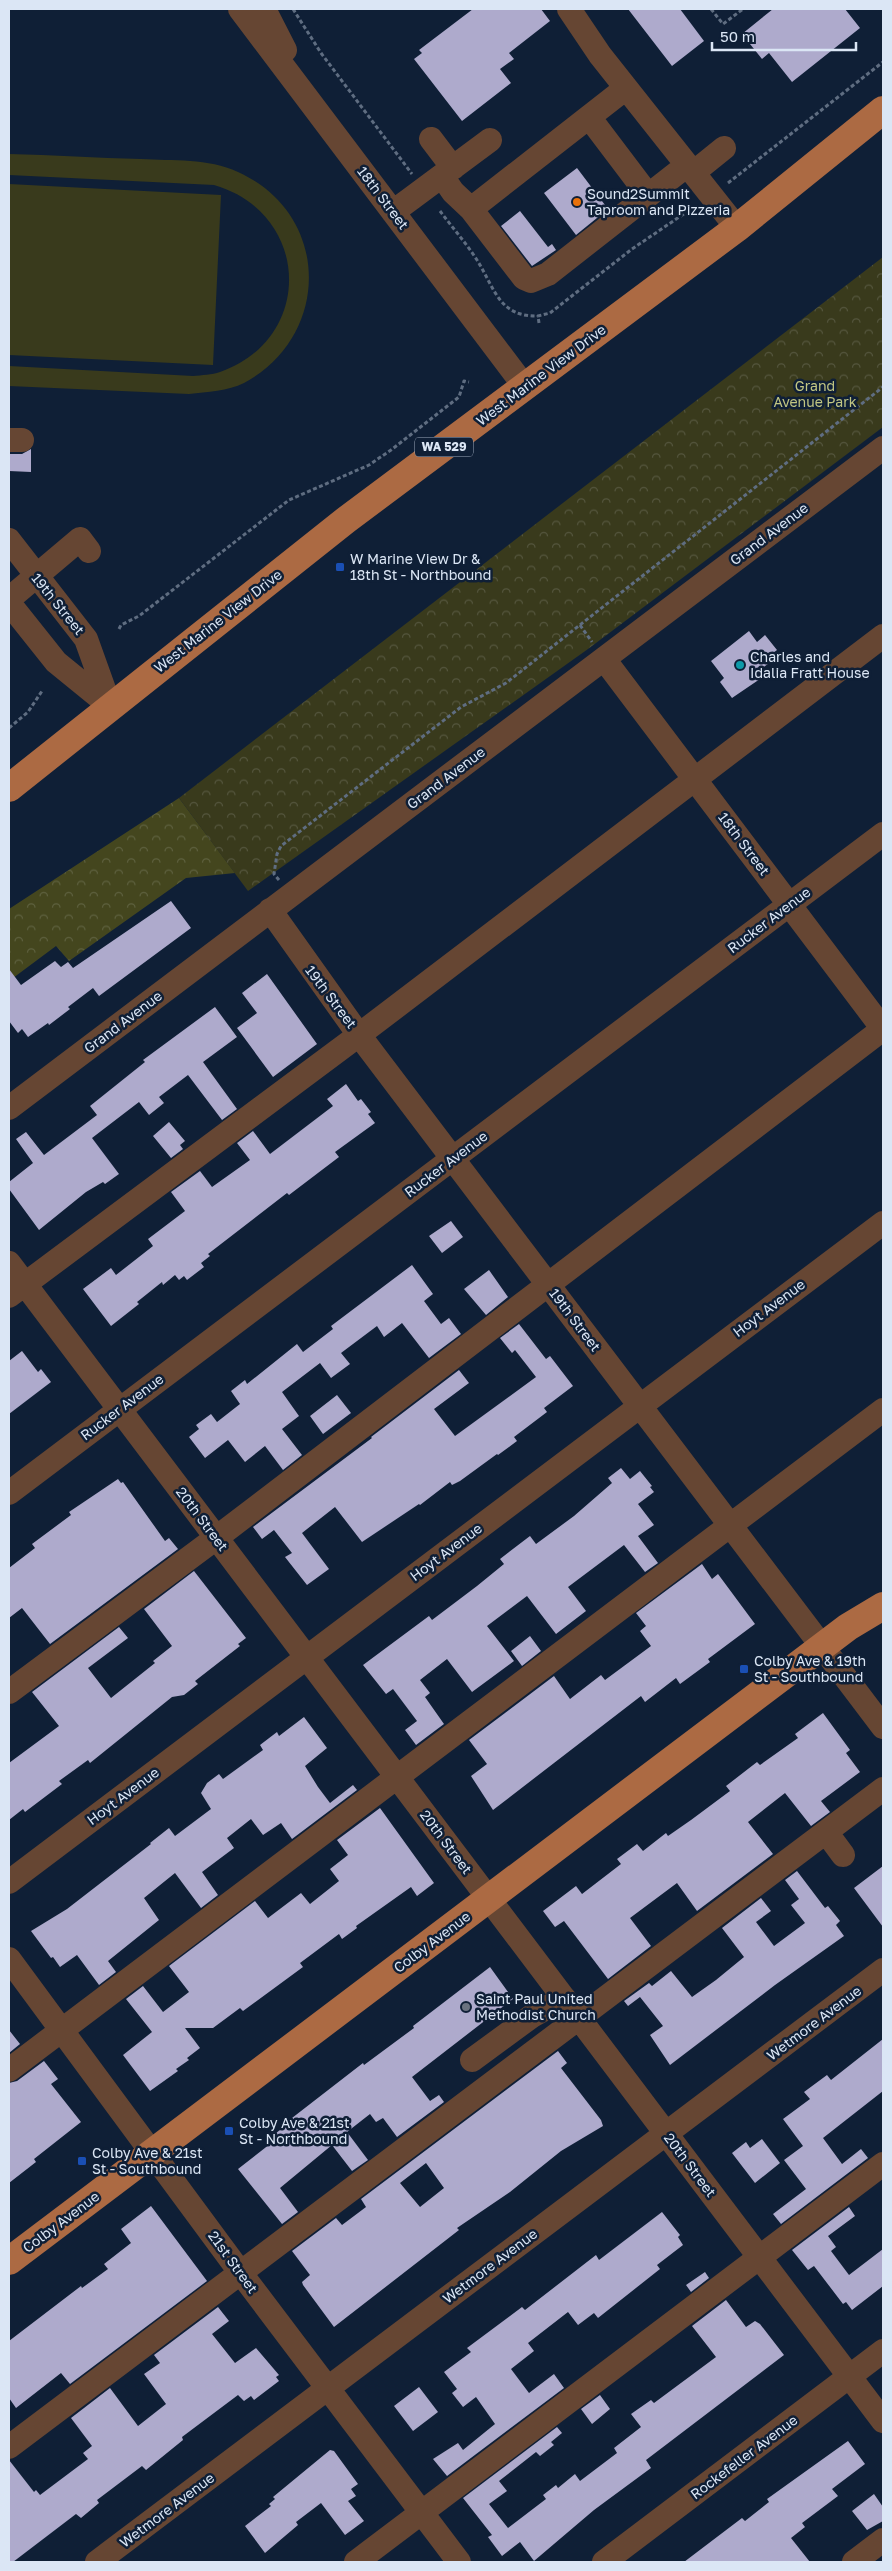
<svg xmlns="http://www.w3.org/2000/svg" width="892" height="2571" viewBox="0 0 892 2571" font-family="'Golos Text',sans-serif">
  <style>
    .forest { fill: url(#forest-crowns) }
    .park { fill: url(#park-crowns) }
    .pitch { fill: #393a1c }
    .building { fill: #aeaacc; fill-rule: evenodd }
    .lines { fill: none; stroke-linecap: round; stroke-linejoin: round }
    .path { stroke: #5f6d81; stroke-width: 3; stroke-dasharray: 4 2.5; stroke-linecap: butt }
    .minor { stroke: #664633; stroke-width: 24 }
    .major { stroke: #ac6a43; stroke-width: 28 }
    .food-dot { fill: #e8710a; stroke: #0f1f36; stroke-width: 2 }
    .transit-dot { fill: #1a4fb4; stroke: #0f1f36; stroke-width: 2 }
    .culture-dot { fill: #0f9aa8; stroke: #0f1f36; stroke-width: 2 }
    .worship-dot { fill: #6b7280; stroke: #0f1f36; stroke-width: 2 }
    .labels { text-anchor: middle; stroke-width: 5; stroke-linejoin: round; paint-order: stroke }
    .shield { fill: #0f1f36; stroke: #9eaabc; stroke-width: 1 }
    .shield-label { font-size: 12px; font-weight: bold; fill: #dbe6f5 }
    .poi-label { font-size: 14px; fill: #dbe6f5; stroke: #0f1f36; text-anchor: start }
    .street-label { font-size: 14px; fill: #dbe6f5; stroke: #0f1f36 }
    .park-label { font-size: 14px; fill: #c2c682; stroke: #0f1f36 }
  </style>
  <defs>
    <pattern id="forest-crowns" width="20" height="18" patternUnits="userSpaceOnUse" patternTransform="scale(1.25)"><rect width="20" height="18" fill="#44461e"/><path d="M2 6a3 3 0 1 1 6 0M12 15a3 3 0 1 1 6 0" fill="none" stroke="#5e613f"/></pattern>
    <pattern id="park-crowns" width="20" height="18" patternUnits="userSpaceOnUse" patternTransform="scale(1.25)"><rect width="20" height="18" fill="#393a1c"/><path d="M2 6a3 3 0 1 1 6 0M12 15a3 3 0 1 1 6 0" fill="none" stroke="#55563e"/></pattern>
  </defs>
  <rect width="100%" height="100%" fill="#0f1f36"/>
  <path class="forest" d="M179,798l56,75 -49,5 -117,83 -13,-15 -47,35v-72z"/>
  <path class="park" d="M883,257v170l-295,222 -340,242 -69,-93z"/>
  <path class="pitch" d="M9,154c44,1 88,4 132,5 32,2 67,-1 97,13 93,42 94,163 6,211 -16,8 -37,9 -55,11l-180,-8v-20l184,10c9,-1 19,-1 27,-4 95,-33 91,-159 -6,-187l-205,-10z
    M9,184l212,11 -8,170 -204,-10z"/>
  <path class="building" d="M473,9h68l9,12 -41,32 5,6 -14,10 11,14 -49,38 -48,-62 8,-6 -3,-3z
    M628,9h52l24,32 -32,25z
    M773,9h72l15,19 -68,54 -23,-29 -7,6 -20,-25z
    M577,168l31,41 -32,26 -32,-42z
    M520,211l28,36 4,-3 4,6 -24,16 -31,-40z
    M31,449v23l-22,-1v-17h13z
    M749,631l8,11 8,-7 12,15 -8,6 3,5 -11,8 5,6 -34,23 -12,-16 4,-4 -13,-17z
    M171,901l20,27 -92,68 -6,-8 -25,19 2,2 -21,16 -1,-2 -20,14 -6,-8 -4,4 -9,-12v-52l12,16 34,-24 6,6 7,-5 5,6z
    M267,974l50,70 -44,33 -36,-49 20,-15 -15,-20z
    M215,1007l22,30 -34,25 34,47 -15,11 -34,-45 -29,22 5,6 -15,12 -10,-13 -47,36 27,36 -14,10 -2,-2 -17,10 -47,38 -30,-41v-7l24,-19 -17,-24 10,-7 18,23 53,-40 -7,-9 55,-44 -2,-2z
    M346,1084l12,17 3,-2 10,13 -3,2 7,9 -40,29 4,5 -50,38 -2,-2 -79,61 2,2 -9,7 3,4 -17,13 -3,-4 -5,4 -4,-5 -12,10 -1,-3 -25,20 2,2 -28,22 -28,-37 28,-21 5,7 37,-29 -5,-7 37,-28 -14,-19 29,-21 12,16 38,-27 -13,-17 16,-12 17,23 63,-48 -6,-7z
    M169,1122l16,19 -5,4 3,4 -12,9 -18,-22z
    M451,1221l12,16 -21,16 -13,-17z
    M412,1265l21,29 -9,7 17,23 8,-6 12,16 -32,24 -27,-35 -18,14 -7,-11 -36,27 9,11 -19,14 -11,-15 -38,29 17,24 -17,13 20,26 -19,15 -18,-24 -20,16 -17,-22 -23,18 -16,-21 10,-8 -3,-4 15,-11 6,8 23,-18 -9,-13 14,-11 2,4 50,-40 6,8 30,-23 -2,-3z
    M489,1270l19,27 -22,18 -22,-26z
    M519,1324l27,35 4,-3 23,30 -29,22 3,4 -33,25 3,4 -19,14 -1,-1 -37,27 -8,4 -2,-3 -30,23 -1,-1 -57,38 -27,-35 -33,26 27,36 -22,16 -22,-28 7,-4 -18,-23 -12,9 -9,-12 119,-89 -1,-1 88,-67 10,13 -35,26 21,27 81,-59 -21,-27 -3,3 -12,-15z
    M22,1351l16,21 3,-3 10,13 -42,32v-53z
    M337,1395l14,18 -28,21 -13,-18z
    M621,1468l9,11 10,-8 12,15 -2,1 4,5 -16,12 16,21 -16,11 20,27 -13,9 -21,-27 -56,42 18,24 -30,23 -29,-38 -40,30 27,35 -42,31 -25,-33 -27,21 10,13 -5,4 19,27 -28,21 -11,-15 12,-9 -24,-32 -7,5 -23,-29 66,-49 3,4 45,-34 27,-22 -4,-5 30,-23 6,8 38,-28 38,-33 -4,-5z
    M118,1479l3,4 2,-1 42,59 4,-3 9,11 -128,95 -28,-36 -13,10v-50l26,-20 -3,-4 39,-29 -2,-3z
    M702,1564l10,15 6,-5 37,50 -47,35 2,3 -30,22 -4,-6 -31,24 -4,-6 -148,114 -22,-34 16,-12 -18,-24 85,-64 16,23 31,-24 4,5 46,-34 -11,-15 6,-5 -10,-13z
    M194,1571l52,67 -8,6 2,2 -45,35 3,3 -14,11 -12,2 -82,66 -2,-3 -29,21 3,3 -37,28 -2,-3 -14,11v-57l50,-37 -27,-34 87,-65 9,11 -40,30 23,30 44,-35 -2,-2 19,-15 -28,-37z
    M530,1636l11,15 -19,15 -11,-15z
    M823,1713l27,37 -4,3 14,19 -39,29 9,11 -19,14 -26,-33 -37,29 25,32 -76,57 -20,-28 -47,35 21,28 -43,33 -44,-58 -9,6 -12,-16 33,-25 6,8 39,-30 -4,-5 20,-15 6,7 23,-18 2,3 23,-16 39,-29 -4,-5 31,-24 3,3 38,-27 -3,-4z
    M304,1717l23,31 -22,18 13,21 12,16 23,-18 4,5 -65,49 -11,-16 -18,12 -12,-16 -24,19 7,10 -32,24 16,23 -17,13 -26,-35 -31,25 15,22 -51,41 8,11 -17,13 -22,-30 -17,12 -7,-10 -2,1 -20,-27 36,-22 84,-65 -1,-1 19,-15 6,8 36,-27 -10,-16 6,-10 12,-9 4,5 40,-29 -3,-5 17,-13 2,4z
    M380,1808l54,75 -17,13 -6,-9 -55,39 1,2 -15,11 -3,-5 -39,29 3,4 -60,44 -3,-3 -27,20h-28l15,20 -13,10 2,2 -13,9 2,2 -28,20 -27,-36 29,-23 -26,-33 17,-13 20,26 26,-20 -20,-26 86,-65 13,17 33,-25 9,11 29,-23 -9,-12 18,-14 -11,-15z
    M883,1866v61l-29,-39z
    M797,1871l28,37 3,-2 12,15 -4,4 8,11 -69,49 -105,80 -20,-30 13,-9 -23,-29 -12,9 -4,-5 25,-18 3,3 19,-15 21,26 24,-17 28,-23 -22,-29 39,-30 10,13 -15,11 18,24 31,-23 -14,-18 8,-6 -14,-19z
    M490,1967l23,32 -101,78 18,24 9,-6 5,7 -47,35 -14,-19 -7,4 -6,-8 -23,18 21,28 -16,11 -20,-26 -52,43 18,24 -16,12 -44,-55 32,-25 -3,-4 26,-20 -1,-2 71,-55 1,2 50,-37 -1,-2z
    M9,2030l11,14 -11,9z
    M883,2039v52l-60,47 19,26 19,-15 7,9 -87,66 -8,-10 33,-25 -22,-29 19,-14 -20,-27 27,-20 -6,-7 23,-17 4,5z
    M558,2051l9,12 -6,5 40,52 2,6 -42,25 -51,41 -53,36 2,2 -125,97 -31,-42 -1,-3 8,-7 -18,-24 44,-33 6,7 24,-18 -5,-8zM426,2163l18,25 -24,19 -20,-24z
    M44,2061l14,18 -7,5 30,38 -47,37 2,3 -27,21v-100l8,-2z
    M762,2139l18,24 -25,20 -23,-30 14,-11 4,6z
    M151,2206l56,75 -137,103 -9,-11 -45,35 -7,-10v-57l72,-55 1,2 26,-19 -4,-5 27,-21 -10,-14z
    M849,2207l6,9 -27,20 8,11 -5,4 18,24 34,-26v37l-31,24 -6,-8 -3,2 -29,-38 -6,4 -16,-20z
    M662,2212l18,23 -2,2 5,8 -26,20 3,4 -62,49 -4,-5 -16,12 -10,-13 -40,31 6,8 -23,18 18,24 25,-19 10,14 -117,88 -14,-17 25,-16 5,7 32,-26 -19,-27 -13,10 -11,-14 5,-4 -13,-17 27,-20 -4,-4 43,-32 12,-9 3,3 71,-55 3,5z
    M705,2272l4,6 -18,14 -5,-7z
    M726,2300l20,27 9,-6 5,3 24,31 -138,105 5,8 -57,42 -60,51 -14,-19 -18,14 -14,-19 4,-2 -29,-37 94,-71 5,6 -11,9 3,3 -14,11 -4,-4 -37,29 8,10 -18,13 19,24 38,-29 -3,-4 13,-10 2,3 17,-14 5,7 37,-28 -3,-5 27,-21 -10,-13 20,-14 3,3 62,-46 -24,-31z
    M218,2307l11,14 -17,13 23,29 21,-15 23,27 -3,2 3,4 -25,19 -3,-4 -7,5 -6,-6 -56,42 1,3 -37,30 -4,-4 -45,34 2,3 -18,15 -5,-4 -63,48h-4v-102l25,32 2,-2 4,5 48,-36 -5,-6 9,-7 -21,-28 39,-30 28,38 28,-22 -22,-30 16,-11 -6,-8z
    M419,2387l19,25 -25,19 -19,-25z
    M600,2395l10,14 -18,15 -11,-15z
    M848,2441l17,23 -33,25 6,7 -36,27 3,4 -14,11 19,24h-126l58,-44 3,3 24,-19 -2,-3z
    M330,2450l4,1 24,33 -7,5 5,7 -8,5 16,20 -19,14 -24,-32 -25,19 2,3 -33,28 -20,-27 26,-20 -2,-2 6,-5 -2,-2z
    M874,2494l9,13v14l-16,9 -15,-19z"/>
  <g class="lines">
    <path class="path" d="M293,9l28,44 91,121
      M711,9l12,15 20,-15
      M728,183l155,-121
      M440,211c12,16 26,32 37,49 18,29 22,57 61,56
      M539,323l-1,-7 12,-3 82,-64 62,-42
      M580,625l12,17
      M119,629l2,-4 18,-9 150,-116 80,-35 22,-15 68,-53 5,-16 5,1
      M9,728l19,-16 14,-21
      M279,880l-5,-6 3,-20 4,-8 180,-139 45,-24 377,-296"/>
    <path class="minor" d="M240,9l285,378
      M264,9l21,41
      M569,9l31,46 137,173
      M589,117l59,78
      M431,139l22,29
      M693,173l31,-25
      M442,176l11,16 18,17 155,-121
      M471,209l53,69 7,3 17,-7 138,-108
      M393,212l97,-72
      M9,440h13
      M9,540l77,99 24,67
      M9,599l71,-60 9,12
      M9,603l47,59 54,44
      M604,659l279,370
      M270,910l89,125 524,692
      M9,1108l874,-660
      M9,1263l874,1158
      M9,1296l350,-261 524,-399
      M9,1493l874,-659
      M9,1692l207,-154 667,-509
      M826,1832l17,23
      M9,1882l874,-659
      M9,1959l231,313 219,290
      M472,2060l60,-44 32,-18
      M9,2070l874,-660
      M9,2447l874,-658
      M97,2562l786,-592
      M356,2562l527,-398
      M604,2562l279,-211
      M854,2562l29,-22"/>
    <path class="major" d="M9,788l337,-268 391,-292 146,-118
      M9,2261l839,-634 35,-21"/>
  </g>
  <circle class="food-dot" cx="577" cy="202" r="5"/>
  <g class="transit-dot">
    <rect x="335" y="562" width="10" height="10" rx="2.5"/>
    <rect x="739" y="1664" width="10" height="10" rx="2.5"/>
    <rect x="224" y="2126" width="10" height="10" rx="2.5"/>
    <rect x="77" y="2156" width="10" height="10" rx="2.5"/>
  </g>
  <circle class="culture-dot" cx="740" cy="665" r="5"/>
  <circle class="worship-dot" cx="466" cy="2007" r="5"/>
  <g class="labels">
    <rect class="shield" x="415" y="437.5" width="58" height="19" rx="4"/>
    <g class="shield-label">
      <text x="444" y="451">WA 529</text>
    </g>
    <g class="poi-label">
      <text x="587" y="199">Sound2Summit<tspan x="587" dy="16">Taproom and Pizzeria</tspan></text>
      <text x="350" y="564">W Marine View Dr &amp;<tspan x="350" dy="16">18th St - Northbound</tspan></text>
      <text x="750" y="662">Charles and<tspan x="750" dy="16">Idalia Fratt House</tspan></text>
      <text x="754" y="1666">Colby Ave &amp; 19th<tspan x="754" dy="16">St - Southbound</tspan></text>
      <text x="476" y="2004">Saint Paul United<tspan x="476" dy="16">Methodist Church</tspan></text>
      <text x="239" y="2128">Colby Ave &amp; 21st<tspan x="239" dy="16">St - Northbound</tspan></text>
      <text x="92" y="2158">Colby Ave &amp; 21st<tspan x="92" dy="16">St - Southbound</tspan></text>
    </g>
    <g class="street-label">
      <text transform="translate(383 198) rotate(53)" y="5">18th Street</text>
      <text transform="translate(541 375) rotate(-37)" y="5">West Marine View Drive</text>
      <text transform="translate(769 534) rotate(-37)" y="5">Grand Avenue</text>
      <text transform="translate(58 604) rotate(51)" y="5">19th Street</text>
      <text transform="translate(218 621) rotate(-38)" y="5">West Marine View Drive</text>
      <text transform="translate(446 778) rotate(-37)" y="5">Grand Avenue</text>
      <text transform="translate(744 844) rotate(53)" y="5">18th Street</text>
      <text transform="translate(769 920) rotate(-37)" y="5">Rucker Avenue</text>
      <text transform="translate(331 997) rotate(53)" y="5">19th Street</text>
      <text transform="translate(123 1022) rotate(-37)" y="5">Grand Avenue</text>
      <text transform="translate(446 1164) rotate(-37)" y="5">Rucker Avenue</text>
      <text transform="translate(769 1308) rotate(-37)" y="5">Hoyt Avenue</text>
      <text transform="translate(575 1320) rotate(53)" y="5">19th Street</text>
      <text transform="translate(122 1407) rotate(-37)" y="5">Rucker Avenue</text>
      <text transform="translate(202 1519) rotate(53)" y="5">20th Street</text>
      <text transform="translate(446 1552) rotate(-37)" y="5">Hoyt Avenue</text>
      <text transform="translate(123 1796) rotate(-37)" y="5">Hoyt Avenue</text>
      <text transform="translate(446 1842) rotate(53)" y="5">20th Street</text>
      <text transform="translate(432 1942) rotate(-37)" y="5">Colby Avenue</text>
      <text transform="translate(814 2023) rotate(-37)" y="5">Wetmore Avenue</text>
      <text transform="translate(690 2165) rotate(53)" y="5">20th Street</text>
      <text transform="translate(61 2222) rotate(-37)" y="5">Colby Avenue</text>
      <text transform="translate(233 2262) rotate(54)" y="5">21st Street</text>
      <text transform="translate(490 2266) rotate(-37)" y="5">Wetmore Avenue</text>
      <text transform="translate(744 2457) rotate(-37)" y="5">Rockefeller Avenue</text>
      <text transform="translate(167 2510) rotate(-37)" y="5">Wetmore Avenue</text>
    </g>
    <g class="park-label">
      <text x="815" y="391">Grand<tspan x="815" dy="16">Avenue Park</tspan></text>
    </g>
  </g>
  <rect width="892" height="2571" fill="none" stroke="#dbe6f5" stroke-width="20"/>
  <path d="M712 42v8h144v-8" fill="none" stroke="#dbe6f5" stroke-width="2.5"/>
  <text x="720" y="42" font-size="15" fill="#dbe6f5" stroke="#0f1f36" stroke-width="4" paint-order="stroke">50 m</text>
</svg>
